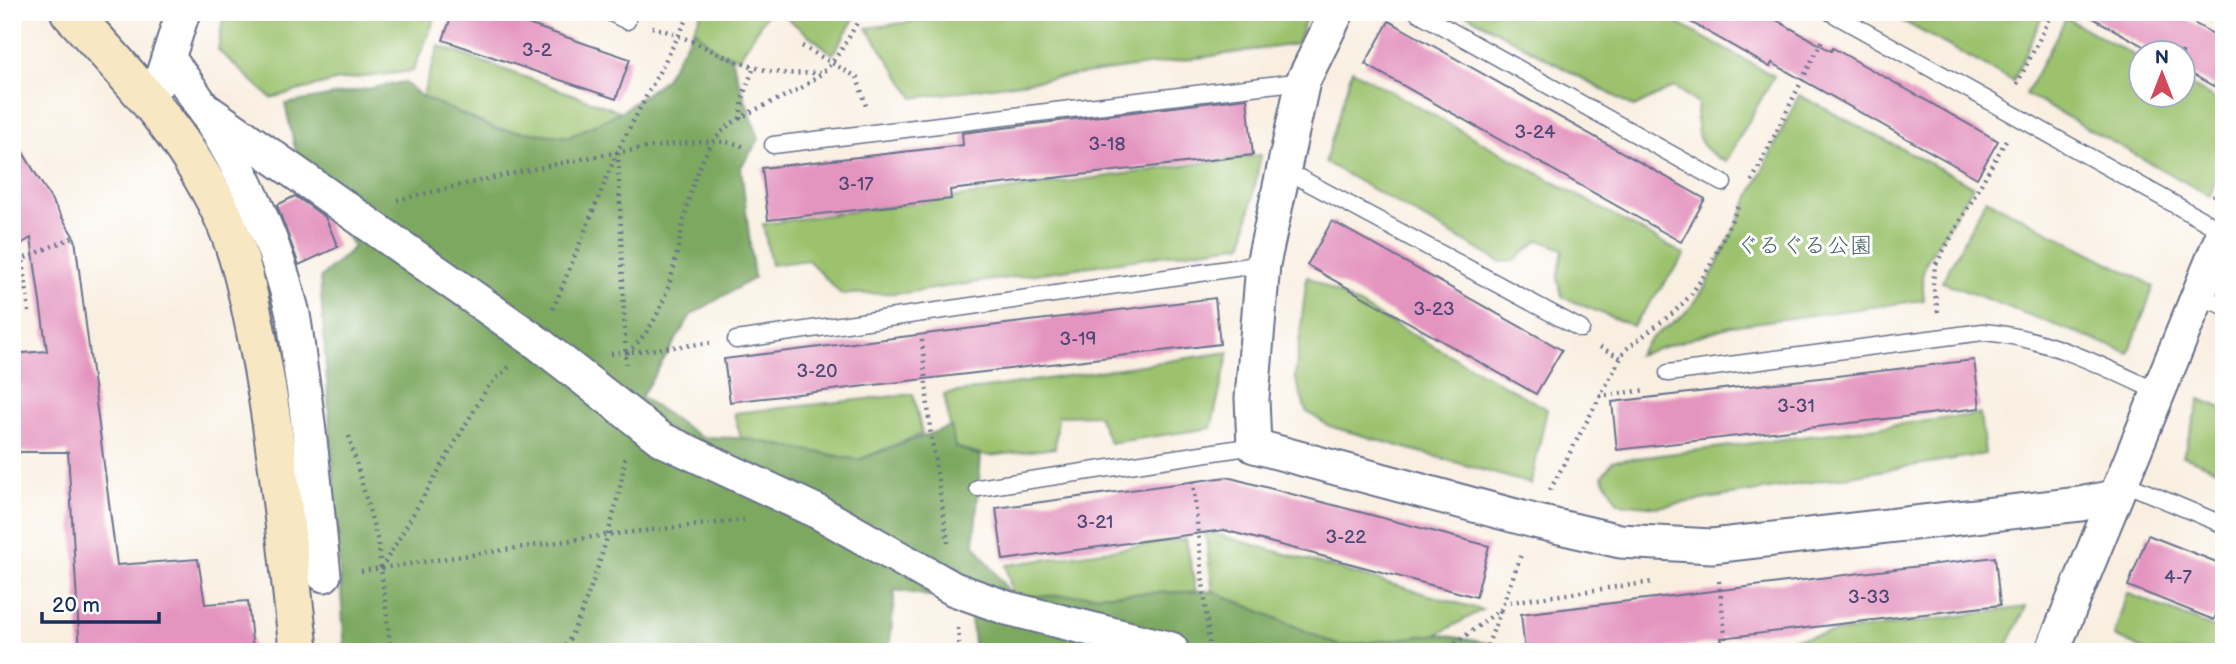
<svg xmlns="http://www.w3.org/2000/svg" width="2236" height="664" viewBox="0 0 2236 664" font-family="'Balsamiq Sans','Klee One',sans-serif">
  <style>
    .green { fill: #9cc26e; stroke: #5c7866; stroke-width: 2 }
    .forest { fill: #7da861; stroke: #4c6c60; stroke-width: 2 }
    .building { fill: #e495bf }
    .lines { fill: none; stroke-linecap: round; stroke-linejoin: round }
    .lane-casing { stroke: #69728c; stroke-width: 19 }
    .street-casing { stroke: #69728c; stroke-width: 37 }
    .secondary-casing { stroke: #69728c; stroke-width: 42 }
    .path { stroke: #69728c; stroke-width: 4.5; stroke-dasharray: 2 5; stroke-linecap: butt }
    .lane { stroke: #fff; stroke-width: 16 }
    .street { stroke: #fff; stroke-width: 33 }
    .secondary { stroke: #f7e8c3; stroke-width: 38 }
    .labels { text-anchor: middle; stroke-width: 6; stroke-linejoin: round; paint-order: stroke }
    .number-label { font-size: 19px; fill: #4d4876 }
    .park-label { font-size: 23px; fill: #486264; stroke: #fff }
  </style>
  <rect width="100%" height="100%" fill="#fff"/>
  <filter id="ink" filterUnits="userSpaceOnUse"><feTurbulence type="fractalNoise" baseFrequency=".0143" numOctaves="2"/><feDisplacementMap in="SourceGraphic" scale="14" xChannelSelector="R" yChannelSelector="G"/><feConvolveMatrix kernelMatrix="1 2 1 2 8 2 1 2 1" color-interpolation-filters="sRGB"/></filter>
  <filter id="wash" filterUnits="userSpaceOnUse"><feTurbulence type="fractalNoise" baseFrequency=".00686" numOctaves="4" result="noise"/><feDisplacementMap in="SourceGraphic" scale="28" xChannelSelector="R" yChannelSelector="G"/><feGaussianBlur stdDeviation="1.57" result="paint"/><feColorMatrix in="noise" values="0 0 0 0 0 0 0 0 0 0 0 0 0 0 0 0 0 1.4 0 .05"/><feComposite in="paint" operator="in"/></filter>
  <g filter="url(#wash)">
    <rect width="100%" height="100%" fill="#f9efe1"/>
    <path class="green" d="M224,12h200l12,4 -23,55 -74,9 -68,18 -53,-48z
      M702,12h66l-29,46 -22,-7 -23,-22z
      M779,12h79l-25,42z
      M979,12h329l-11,32 -383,54 -47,-70z
      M1462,12h195l117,64 -48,86c-29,-15 -32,-27 -28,-58l-24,-17 -40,20z
      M1886,12h158l-31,69z
      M2066,18l75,41 1,35h42v-12l40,22v50l-14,42 -184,-102z
      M439,46l182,66 -52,25 -73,-8 -74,-32z
      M1352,70l333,185 -52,71 -71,-29 -4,-18 5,-30 -24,-9 -25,21 -14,1 -175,-100z
      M1799,95l174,91 -47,76 -4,15 2,23 -193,26 -93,29c11,-20 28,-26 45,-40 14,-12 23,-31 32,-46z
      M1261,155l-18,89 -339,49 -63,1 -33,-34 -37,5 -8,-41z
      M1986,199l168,87 -25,67 -187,-71z
      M1307,276l240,133 -16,75 -202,-58 -23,-15 -11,-34z
      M1229,352l-18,76 -101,15 -12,-28 -40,1 -3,32 -66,8 -35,-9 -10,-53z
      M913,394l9,40 -64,26 -117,-22 -7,-25z
      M2200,399l24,10v63l-41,-16z
      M1980,414l5,40 -327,53 -40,-4 -16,-27 11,-15z
      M1205,531l277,79 -44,24 -98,12 -127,-55z
      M1186,539l10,54 -183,4 -7,-32z
      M2127,593l97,39v20h-75l-35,-16z
      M2026,607l-22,45h-271l-1,-5z"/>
    <path class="forest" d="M694,29l23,22 14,7 28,81 -18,28 13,111 -63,37 -50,82 60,40 40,1 117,22 93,-34 4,21 26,9 -7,88 39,53 200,-6 127,55 98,-12 66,12 1,6h-300l-18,-7h-110l-102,6 -6,-48 -74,-13 -6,62h-544l-25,-374 34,-31 -57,-90 -12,-53 119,-22 18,15 74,32 73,8 52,-25 43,-32z"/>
    <g id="blocks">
      <path class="building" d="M453,12h40l137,47 -14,40 -173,-59z
        M1673,12h89l69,39 2,-3 165,93 -21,37 -205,-115 -2,4z
        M2082,12h92l50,28v52l-41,-23v-17h-29z
        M1389,21l316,178 -24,43 -316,-178z
        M1247,98l6,57 -303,35 1,9 -183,21 -6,-52 201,-23 -1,-12z
        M12,134l63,105 42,326 81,-6 7,45 43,-3 5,51h-173l-12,-200h-56v-98l35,-3 -16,-113 -19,11z
        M295,196l30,21 13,30 -39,18 -22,-60z
        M1332,221l230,129 -26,44 -229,-129z
        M1215,298l5,46 -490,58 -6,-43z
        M1974,360l6,48 -363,42 -5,-48z
        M1227,477l262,69 -13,51 -252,-67 -221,30 -7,-52z
        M2148,535l76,30v31l-10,24 -86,-34z
        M1995,557l5,48 -279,33 1,4 -83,10h-114l-4,-38z"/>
    </g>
  </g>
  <g filter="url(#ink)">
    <use href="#blocks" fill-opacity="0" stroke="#69728c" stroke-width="2"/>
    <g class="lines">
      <defs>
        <path id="lane" d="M609,12l18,9
          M1417,12l306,171
          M1830,12l394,220
          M773,145l530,-64
          M1285,170l296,159
          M2198,296l26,10
          M736,340l527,-76
          M1668,373l315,-41c63,5 120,34 177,61
          M2122,482l102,43
          M978,488l276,-42"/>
        <path id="street" d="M1337,12l-34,69 -40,183 -11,134 2,48 280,75 86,20 92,5 368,-42 35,-7
          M168,58c58,76 101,159 124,252 5,22 6,46 10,69 10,65 15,131 22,196
          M161,80l22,-68
          M206,110l332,233 123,96 157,73 136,77 53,19 164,41
          M2052,652l172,-420"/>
        <path id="secondary" d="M70,12c59,64 114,122 152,202 19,41 27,84 36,128 20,102 29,206 41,310"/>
      </defs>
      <use href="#lane" class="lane-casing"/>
      <use href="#street" class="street-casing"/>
      <use href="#secondary" class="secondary-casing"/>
      <path class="path" d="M2203,12l21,11
        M652,27c40,10 73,34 113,43 18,5 36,3 55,3
        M802,46l55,31 9,29
        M2017,84l36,-72
        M740,119l4,-26 10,-26
        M618,153l8,211
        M1752,181l71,-143
        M2214,197l10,-23
        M397,200c51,-11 317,-79 348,-52
        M553,309l65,-159 73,-138
        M29,312l-6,-53 53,-23
        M1938,312l-5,-29 2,-17 71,-126
        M922,340l8,89 18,114
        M1600,347l21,11
        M627,353c62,-53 43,-143 84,-208 21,-34 71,-42 102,-65 24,-17 36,-43 50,-68
        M611,354l99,-11
        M1599,396l47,-6
        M349,436l29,106 13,110
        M1193,481l16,162
        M1550,490l75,-140 48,-37 17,-17 19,-28 29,-61
        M381,569l108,-184 20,-18
        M361,571l245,-36 138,-15
        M1719,581l8,71
        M1503,603l149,-21
        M958,628l2,24
        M562,652c24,-37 59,-151 63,-195
        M1444,652l57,-43 20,-54
        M1485,652l16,-42"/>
      <use href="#lane" class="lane"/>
      <use href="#street" class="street"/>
      <use href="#secondary" class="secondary"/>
    </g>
  </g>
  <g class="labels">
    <g class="number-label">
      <text x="537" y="56">3-2</text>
      <text x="1535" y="138">3-24</text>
      <text x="1107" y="150">3-18</text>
      <text x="856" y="190">3-17</text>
      <text x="1434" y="315">3-23</text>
      <text x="1078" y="345">3-19</text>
      <text x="817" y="377">3-20</text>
      <text x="1796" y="412">3-31</text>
      <text x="1095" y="528">3-21</text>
      <text x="1346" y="543">3-22</text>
      <text x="2178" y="583">4-7</text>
      <text x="1869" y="603">3-33</text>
    </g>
    <g class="park-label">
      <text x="1804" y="253">ぐるぐる公園</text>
    </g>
  </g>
  <rect width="2236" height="664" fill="none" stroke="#fff" stroke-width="42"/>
  <g transform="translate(2162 74)"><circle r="33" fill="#ffffff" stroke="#a4acbf" stroke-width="2"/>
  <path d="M0-5L12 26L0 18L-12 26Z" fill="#d1495b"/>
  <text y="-10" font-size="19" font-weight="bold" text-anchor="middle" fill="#1b2f5e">N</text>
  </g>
  <path d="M42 612v10h117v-10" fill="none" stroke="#1b2f5e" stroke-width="3.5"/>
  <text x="52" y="612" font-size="21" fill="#1b2f5e" stroke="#ffffff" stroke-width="5" paint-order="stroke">20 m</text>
</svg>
